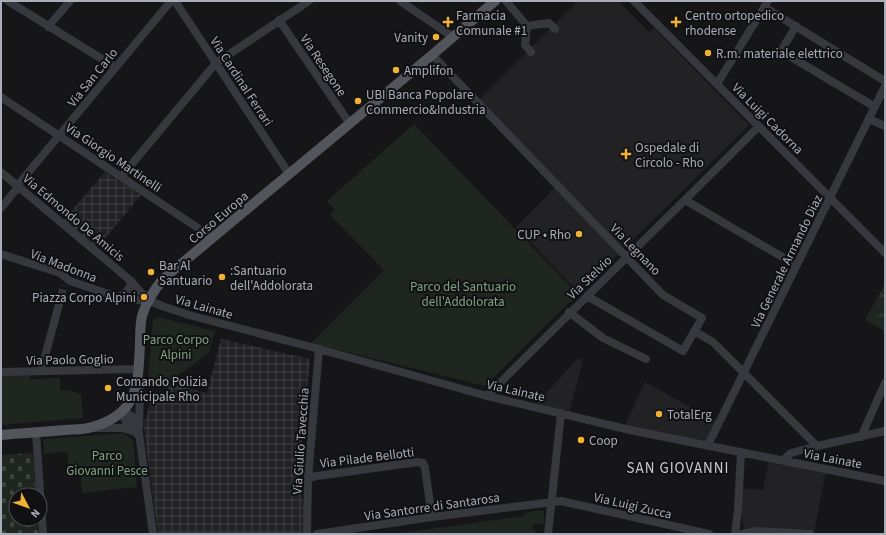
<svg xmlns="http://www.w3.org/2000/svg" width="886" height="535" viewBox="0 0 886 535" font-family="'Source Sans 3',sans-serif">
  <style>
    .built { fill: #222225 }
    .industrial { fill: url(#industrial-grid) }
    .grass { fill: url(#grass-tufts) }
    .cemetery { fill: url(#cemetery-stones) }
    .green { fill: #1e261f }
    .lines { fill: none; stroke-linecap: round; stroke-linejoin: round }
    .minor-tunnel { stroke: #333438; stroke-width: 8; stroke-dasharray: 8 4; stroke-linecap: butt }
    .minor { stroke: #37383d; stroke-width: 8 }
    .major { stroke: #53555c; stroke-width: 10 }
    .poi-dot { fill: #f2b134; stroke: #111113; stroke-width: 1.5 }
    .labels { text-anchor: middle; stroke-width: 4; stroke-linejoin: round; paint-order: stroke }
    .poi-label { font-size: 13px; fill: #a8adb8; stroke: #111113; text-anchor: start }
    .street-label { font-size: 13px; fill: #a8adb8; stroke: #111113 }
    .park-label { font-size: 13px; fill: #7fa381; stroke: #111113 }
    .quarter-label { font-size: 15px; letter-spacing: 1px; fill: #c9ccd4; stroke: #111113 }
  </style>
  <defs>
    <pattern id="industrial-grid" width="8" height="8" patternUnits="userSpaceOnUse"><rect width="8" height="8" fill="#222225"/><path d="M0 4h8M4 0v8" fill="none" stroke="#3f3f43"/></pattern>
    <pattern id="grass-tufts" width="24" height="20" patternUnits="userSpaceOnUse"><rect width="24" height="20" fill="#1e261f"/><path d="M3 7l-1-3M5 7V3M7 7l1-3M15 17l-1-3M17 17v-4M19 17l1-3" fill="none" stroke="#3c433d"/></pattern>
    <pattern id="cemetery-stones" width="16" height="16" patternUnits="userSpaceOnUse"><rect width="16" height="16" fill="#1e261f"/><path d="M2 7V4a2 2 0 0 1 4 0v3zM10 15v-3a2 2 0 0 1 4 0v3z" fill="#3c433d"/></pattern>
  </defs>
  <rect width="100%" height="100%" fill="#161618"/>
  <path class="built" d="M578,1h40l31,31 5,-4 95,97 -170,168 -63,-66 44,-44 -81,-83z
    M578,358l5,2 -14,54 -34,-9z
    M645,382l73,40 -11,22 -83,-17z
    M769,460l57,11 -12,62 -69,-2 -5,-21 1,-22 22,2z"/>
  <path class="industrial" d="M105,172l36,23 -44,53 -34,-28 4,-4z
    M221,339l89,20 -12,127 7,20 -3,28h-144l-15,-112 3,-3 6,-24 15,3 1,-15 39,10z"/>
  <path class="grass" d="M885,284v47l-20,-11z"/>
  <path class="cemetery" d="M33,453l3,42h-20v24h21l1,15h-37v-79z"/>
  <path class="green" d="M414,124l164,170 -93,92 -174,-43 73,-73 -54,-55 5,-5 -8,-9z
    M158,317l57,14 -6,22 -41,30 -20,-4 5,-59z
    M29,374l1,5 30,-1v13l8,-1 13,4 2,24 -82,7v-49z
    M123,433l10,7 4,47 -55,6 -2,-24h-11l-2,-17 -23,2 -1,-14 3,-1z
    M541,510l3,2v12h-11v5h2l1,5h-144l132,-18v-3z"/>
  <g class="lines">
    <path class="minor-tunnel" d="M61,297l3,-12"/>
    <path class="minor" d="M8,1l107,66
      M175,1l114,173
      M400,1l53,36
      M506,1l21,25 -2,19 6,7
      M634,1l251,252
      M764,7l121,74
      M279,20l71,104
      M527,26l22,-3 6,6
      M796,26l-15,25 94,56
      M48,27l22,-26
      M432,55l231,240 39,23 -19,33 -96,-55
      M717,84l51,-83
      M1,97l212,141
      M869,119l16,7
      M1,172l130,109 17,19 14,6 27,9 130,34 168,47 143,34 255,51
      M121,177l95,-114 93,-62
      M17,186l154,-185
      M685,200l111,65
      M1,208l17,-21
      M1,254l59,19 10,8 53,18 15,1h10
      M119,297c8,-4 11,-8 12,-16
      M569,312l34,26 43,21
      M694,331l19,11 104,104
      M41,371l20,-74
      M1,372l138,-3
      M138,384l2,9 -1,33
      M487,396c90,-91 182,-179 272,-270
      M92,428h30l10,3
      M36,432l7,102
      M139,436l-13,-14 -4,-10c8,1 13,6 16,14l15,108
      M861,437l24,-54
      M708,445l177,-359
      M783,460l8,-7 26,-7 68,-15
      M308,478l9,-2 101,-14 5,1 2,5 7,49
      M307,534l1,-56 11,-129
      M317,534l115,-17 129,-16 148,33
      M548,534l13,-121
      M735,534l3,-25 3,-57
      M741,534l15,-3 54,3"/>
    <path class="major" d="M1,435c21,-2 43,-3 64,-5 9,-1 19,0 27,-3 47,-13 46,-43 48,-84 0,-9 0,-18 2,-27 4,-14 12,-26 21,-37l269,-224 63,-54"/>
  </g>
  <g class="poi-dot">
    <path d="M446 16h4v4h4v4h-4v4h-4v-4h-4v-4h4z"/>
    <path d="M674 16h4v4h4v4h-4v4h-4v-4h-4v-4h4z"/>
    <circle cx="436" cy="37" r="4"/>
    <circle cx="708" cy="53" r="4"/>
    <circle cx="396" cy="70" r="4"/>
    <circle cx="358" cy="101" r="4"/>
    <path d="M624 148h4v4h4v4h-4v4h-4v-4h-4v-4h4z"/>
    <circle cx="579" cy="234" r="4"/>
    <circle cx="151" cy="272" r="4"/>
    <circle cx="222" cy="277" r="4"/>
    <circle cx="144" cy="297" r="4"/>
    <circle cx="108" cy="388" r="4"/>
    <circle cx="659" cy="414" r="4"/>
    <circle cx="581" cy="440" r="4"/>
  </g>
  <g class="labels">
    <g class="poi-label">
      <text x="456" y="20">Farmacia<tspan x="456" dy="15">Comunale #1</tspan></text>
      <text x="685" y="20">Centro ortopedico<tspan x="685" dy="15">rhodense</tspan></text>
      <text x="428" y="42" text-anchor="end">Vanity</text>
      <text x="716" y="58">R.m. materiale elettrico</text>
      <text x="404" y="75">Amplifon</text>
      <text x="366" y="99">UBI Banca Popolare<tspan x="366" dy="15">Commercio&amp;Industria</tspan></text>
      <text x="635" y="152">Ospedale di<tspan x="635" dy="15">Circolo - Rho</tspan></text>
      <text x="571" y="239" text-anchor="end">CUP • Rho</text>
      <text x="159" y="270">Bar Al<tspan x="159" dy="15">Santuario</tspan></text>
      <text x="230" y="275">:Santuario<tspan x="230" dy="15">dell'Addolorata</tspan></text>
      <text x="136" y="302" text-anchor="end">Piazza Corpo Alpini</text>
      <text x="116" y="386">Comando Polizia<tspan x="116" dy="15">Municipale Rho</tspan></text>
      <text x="667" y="419">TotalErg</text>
      <text x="589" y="445">Coop</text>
    </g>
    <g class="street-label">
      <text transform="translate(324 65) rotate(56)" y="5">Via Resegone</text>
      <text transform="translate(92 77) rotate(-51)" y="5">Via San Carlo</text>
      <text transform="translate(242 81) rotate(57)" y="5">Via Cardinal Ferrari</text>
      <text transform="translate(768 118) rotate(45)" y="5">Via Luigi Cadorna</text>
      <text transform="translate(114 157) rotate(34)" y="5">Via Giorgio Martinelli</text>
      <text transform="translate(74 217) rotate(40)" y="5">Via Edmondo De Amicis</text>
      <text transform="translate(218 217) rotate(-40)" y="5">Corso Europa</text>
      <text transform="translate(636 249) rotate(46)" y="5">Via Legnano</text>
      <text transform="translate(786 261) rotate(-64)" y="5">Via Generale Armando Diaz</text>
      <text transform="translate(64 265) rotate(21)" y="5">Via Madonna</text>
      <text transform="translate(589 277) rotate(-44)" y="5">Via Stelvio</text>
      <text transform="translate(204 306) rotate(16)" y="5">Via Lainate</text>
      <text transform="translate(70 359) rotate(-1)" y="5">Via Paolo Goglio</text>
      <text transform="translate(516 390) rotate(13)" y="5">Via Lainate</text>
      <text transform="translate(300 441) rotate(-86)" y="5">Via Giulio Tavecchia</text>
      <text transform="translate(367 457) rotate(-7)" y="5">Via Pilade Bellotti</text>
      <text transform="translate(833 458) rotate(11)" y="5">Via Lainate</text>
      <text transform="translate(633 505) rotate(13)" y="5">Via Luigi Zucca</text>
      <text transform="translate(432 506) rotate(-8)" y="5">Via Santorre di Santarosa</text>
    </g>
    <g class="park-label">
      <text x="463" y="291">Parco del Santuario<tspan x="463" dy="15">dell'Addolorata</tspan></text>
      <text x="176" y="344">Parco Corpo<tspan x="176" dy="15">Alpini</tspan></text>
      <text x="107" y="460">Parco<tspan x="107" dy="15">Giovanni Pesce</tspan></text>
    </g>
    <g class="quarter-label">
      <text x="678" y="473">SAN GIOVANNI</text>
    </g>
  </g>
  <rect width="886" height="535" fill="none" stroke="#a8adb8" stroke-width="4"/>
  <g transform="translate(28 507) rotate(131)"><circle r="19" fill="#111113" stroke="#4d4f55"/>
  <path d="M0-3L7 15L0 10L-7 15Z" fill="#f2b134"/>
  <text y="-6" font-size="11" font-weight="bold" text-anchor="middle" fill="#a8adb8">N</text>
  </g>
</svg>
